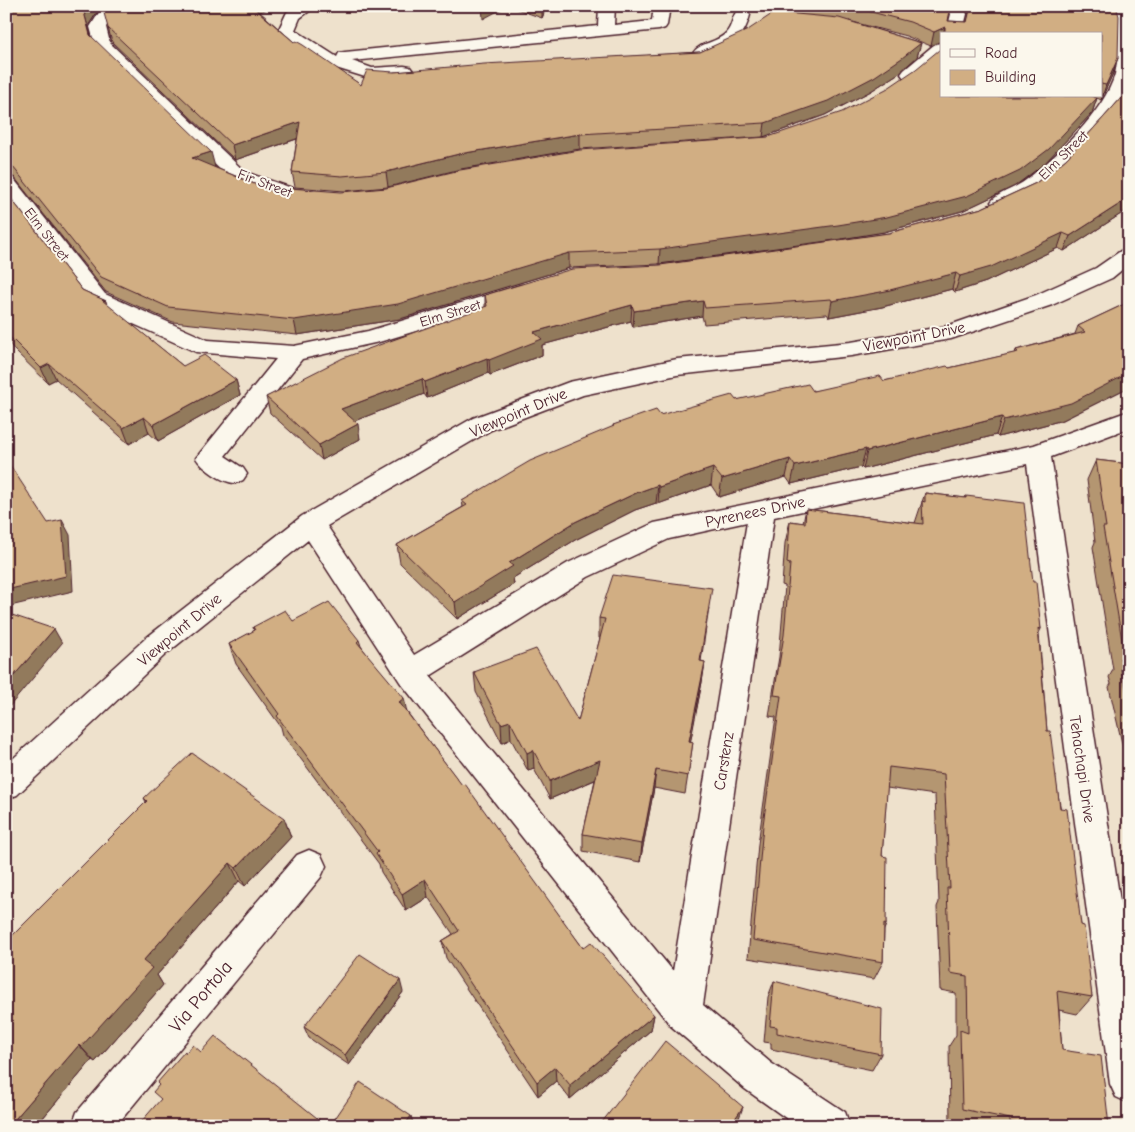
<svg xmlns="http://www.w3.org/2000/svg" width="1135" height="1132" viewBox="0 0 1135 1132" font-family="'Comic Neue',sans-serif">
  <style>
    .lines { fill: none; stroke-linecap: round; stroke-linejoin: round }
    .minor-casing { stroke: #4a1f2b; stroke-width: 3 }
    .minor { fill: #fbf7ec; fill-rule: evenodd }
    .wall { fill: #b49671; stroke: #4a1f2b }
    .shaded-wall { fill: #927a5c; stroke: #4a1f2b }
    .building { fill: #d1ae83; stroke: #4a1f2b }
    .labels { text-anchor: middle; stroke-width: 4; stroke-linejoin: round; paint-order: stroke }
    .far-street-label { font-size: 14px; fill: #4a1f2b; stroke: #fbf7ec }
    .street-label { font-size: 16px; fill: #4a1f2b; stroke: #fbf7ec }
    .near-street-label { font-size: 19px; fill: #4a1f2b; stroke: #fbf7ec }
  </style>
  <rect width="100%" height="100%" fill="#eee1cc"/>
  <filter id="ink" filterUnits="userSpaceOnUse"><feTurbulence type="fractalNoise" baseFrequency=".02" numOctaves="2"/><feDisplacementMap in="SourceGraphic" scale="10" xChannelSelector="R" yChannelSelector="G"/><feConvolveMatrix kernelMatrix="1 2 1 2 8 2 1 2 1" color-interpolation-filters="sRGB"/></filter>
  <g filter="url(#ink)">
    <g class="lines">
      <defs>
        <path id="minor" d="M103,6h16l-13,21 4,16 135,129 50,17 38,5 3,4 -3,4 -7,2 -34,-3 -61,-21 -135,-131 -6,-22z
          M296,6h20l-16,12 -5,12 42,27 2,-4 6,-1 253,-26 1,-20h16l-1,19 38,-4 2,-15h16l-3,19 -2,3 -6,2 -307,31 20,7 32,-2 6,1 3,4 -3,4 -39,3 -6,-1 -45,-14 -40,-28 -2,-4 9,-19z
          M947,6h16l4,8 -5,20h-16l5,-20z
          M1108,6h16l5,14v62l-13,28 -57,63 -29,23 -22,10 -7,2 -7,-2 -3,-4c6,-9 25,-14 35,-22 30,-23 79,-69 89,-106 5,-19 -1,-50 -7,-68z
          M742,10l6,2 2,3c-5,19 -14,29 -32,37 -8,3 -14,7 -23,5l-2,-4c7,-11 24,-10 33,-20 6,-6 6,-15 10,-21z
          M941,43v13c-10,9 -22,25 -37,22l-3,-4 3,-4 31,-26z
          M6,176l7,2 92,116 103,46 86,6 74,-15 153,-46 8,2 3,5 -3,5 -150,45 -77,17 -77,97 18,12 4,6 -4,6c-3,1 -5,3 -8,3 -12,0 -33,-15 -39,-25l80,-99 -80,-7 -107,-48 -83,-108z
          M1129,248v16l-17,14 -60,27 -101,34 -100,17 -174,19 -94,20 -92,35 -164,96 87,129 154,-92 86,-40 380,-78 95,-34v17l-78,29 78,502v144l-13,-6 -6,-13 -83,-620 -253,53 -71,488 68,58 74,49 5,14h-53l-52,-37 -74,-63 -271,-344 -92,-142 -142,114 -149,141 -11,4v-34l140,-127 156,-122 171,-98 96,-36 108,-23 174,-17 96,-16 89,-31 60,-27 26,-18zM747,522l-74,449 -243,-295 158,-99 81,-38z
          M309,850l12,5 5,11 -5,11 -205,249h-44l5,-14 220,-257z"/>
      </defs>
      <use href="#minor" class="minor-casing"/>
      <use href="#minor" class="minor"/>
    </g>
    <path class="wall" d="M6,6h95l-13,20 3,11 124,130h-1l74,31 98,-10 382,-51 173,-41h160v-62h-160l-10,12 -25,-10 -57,-15 72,22 -4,14 -18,16 -28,18 -46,24 -62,22 -183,12 -119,20 -73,18 -44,4 -49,-4 -3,-15 5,-33 -62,21 -123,-118 -4,-14 152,-16 34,30 67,43 33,-13 306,-20 92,-39 1,-7h158l-3,15 19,1 2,-8 -4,-8h151l-3,67 -12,27 -4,-2 -5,15 -48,51 -29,22 -53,25 -78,21 -49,8 -176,24 -90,4 -169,51 -103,16 -124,-13 -67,-30 -92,-115 -8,-2z
      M508,6h39l-5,12z
      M1126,6h3v8z
      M1123,96l4,114 -63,41 -6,-3 -72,34 -31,10 -3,-3 -70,18 -53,10 -2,-3 -123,10 -2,-8 -69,11 -2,-6 -89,24v10l-52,20 -2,-2 -61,25 -3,-4 -70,27 6,18 -38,21 -52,-47 -4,-16 219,-90v-12l175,-30 229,-32 93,-25 54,-25 30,-24z
      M6,192l76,98 24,11 1,4 76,61 53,14 4,15 -82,46 -9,-8 -20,11 -73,-65 -8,4 -34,-33 -8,-12z
      M1129,302v85l-66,33 -65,17 -2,-2 -133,34 -2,-2 -70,17 -5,-7 -67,20 -8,-12 -53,19 -2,-1 -21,7 -60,30 -62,38 1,6 -57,35 -57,-56 -3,-18 66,-38 -1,-6 151,-74v-2l123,-25 77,-9 71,-10 65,-13 66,-15 1,-3 59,-16 3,-8z
      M1096,460l33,4v328l-4,-23 2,-4 -18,-78 2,-3 -2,-7 4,-7 -20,-123 2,-5 -8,-62z
      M925,493l40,5 1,-2 67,86 8,47 -2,4 8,98 34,194 11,72 -15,17 -18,-4 3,40 47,76h-148l-11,-2 -1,-78 7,-11v-42l-16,-3 -3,-83 2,-5 -4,-107 -48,-7 -5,68 4,69 -2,5 -1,32 -9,17 -126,-21 10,-114 18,-127 -7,-1 10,-59 6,-71 -3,-1 3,-42 5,-22 13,2 3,-14 109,14z
      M709,608l-8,53 4,1 -3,20 -12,60h3l-8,52 -31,-6 -14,74 -57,-11v-17l12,-54 -45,19 -16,-30 -6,2 -17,-32 -9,4 -26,-51 -2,-20 104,49 22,-83h-1v-20z
      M293,621l66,19 2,6 46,66 176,236 71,67 -3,15 -81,69 -14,-18 -18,15 -92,-138 -4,-17 11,-7 -25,-37 -22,14 -25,-39 -2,-8 -96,-129 -2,-8 -45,-63 -7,-20 25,-13 -1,-4z
      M144,798l140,20 7,19 -46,49 -6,-5 -82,94 6,10 -68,77 -3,-2 -56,66h-30l2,-168 -2,-2v-14l140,-140z
      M774,981l107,73 -9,16 -101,-21v-6l-7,-1 4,-45z
      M403,992l-54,73 -40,-27 -5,-11z"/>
    <path class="shaded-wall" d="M88,6h13l-13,20 6,23 -10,-37z
      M249,6h25l-23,10z
      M482,6h25l-24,13z
      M542,6h5l-5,12z
      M945,27l-2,7h-2v7l-10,5 3,-14z
      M921,43l-4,14 -18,16 -28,18 -46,24 -62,22 2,-14z
      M1118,58l-5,15 -12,27 5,-15z
      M1097,98l-5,15 -48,51 -29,22 -53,25 -78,21 -49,8 -176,24 1,-15z
      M300,122l2,15 -67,23 -3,-15z
      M580,134v15l-119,20 -73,18 -2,-15 73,-18z
      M211,152l4,15 -19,6 -4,-15z
      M1129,198v11l-2,1 -63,41 6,-15z
      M1063,233l-5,15 -72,34 -31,10 5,-16z
      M569,253v15l-169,51 -103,16 -3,-15z
      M956,273l-4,16 -70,18 -53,10 3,-16z
      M703,301l-1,15 -69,11 1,-16z
      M632,305l-1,16 -89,24v10l-52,20 -1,-15 45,-28z
      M487,358l1,15 -61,25 -2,-16z
      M49,364l7,15 -8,4 -7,-15z
      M1129,373v14l-66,33 -65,17 6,-17z
      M422,379l2,15 -80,31 -3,-16z
      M236,380l4,15 -82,46 -5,-16z
      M144,417l5,16 -20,11 -6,-16z
      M1002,417l-6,18 -133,34 4,-18z
      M358,424l2,15 -38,21 -3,-15z
      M866,449l-5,18 -70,17 4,-18z
      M790,459l-4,18 -67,20 3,-18z
      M713,468l-2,17 -53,19 1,-17z
      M658,485l-2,18 -21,7 -60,30 -62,38 1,6 -57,35 -2,-17 54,-39 66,-41 61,-29z
      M62,520l8,15 3,56 -67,16v-17z
      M54,629l8,14 -53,64 -3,-5v-17z
      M705,662l-3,20 -15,78 2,-19z
      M404,698l4,20 -9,-16z
      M510,721l1,18 -9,4 -1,-19z
      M533,750l1,19 -6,2 -1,-18z
      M600,760l-1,18 -49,21v-18z
      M656,770l-2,18 -14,74 2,-18z
      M284,818l7,19 -46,49 -9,-18z
      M230,863l9,18 -82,94 6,10 -68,77 -14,-15 62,-86z
      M425,879l3,18 -22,14 -4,-17z
      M400,980l3,12 -54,73 -4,-10z
      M654,1015l-3,15 -81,69v-14z
      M79,1045l13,15 -56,66h-27z
      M555,1067l1,14 -18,15 -1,-14z
      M743,1107l-5,14 -3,5h-5z
      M411,1116l3,10h-10z"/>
    <path class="building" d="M6,6h82l-4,6 6,23 121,117 -19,6 96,40 2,-10 51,4 45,-4 74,-18 120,-20 188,-13 74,-25 46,-24 28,-19 23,-19h2v46h149l7,2 -48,51 -29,22 -53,25 -80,21 -49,8 -178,24 -91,4 -171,51 -104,16 -126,-13 -67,-30 -92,-115 -3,-1z
      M108,6h144l42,36 2,-1 7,4 58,40 6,-15 27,2 90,-8 216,-12 48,-22 27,-18 64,6 82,25 -19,15 -28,19 -46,24 -63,22 -185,11 -121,20 -73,18 -44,4 -50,-4 8,-50 -68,23 -124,-117 -4,-15z
      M848,6h103l-3,15 19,1 4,-16h145l3,10 -1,42 -12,27 -5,-1v-50h-156v-7l-11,5 -24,-10z
      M1129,84v114l-59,38 -7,-3 -72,34 -31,9 -4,-3 -70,18 -54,10 -1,-2 -126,9 -2,-7 -69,10 -2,-6 -98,27 8,7 -53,21 -2,-2 -62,24 -3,-3 -81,30 17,15 -39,21 -53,-48 77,-39 144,-52 -2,-11 87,-26 88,-4 229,-32 93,-25 54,-25 30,-24 57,-63z
      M6,192l76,98 24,11 -4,-1 81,66 21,-11 32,25 -83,45 -9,-8 -21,11 -74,-64 -8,4 -35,-35z
      M1129,302v71l-58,30 -67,17 -2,-3 -135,34 -1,-2 -71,17 -5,-7 -68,20 -9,-11 -54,19 -1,-2 -22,8 -61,29 -66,41 4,3 -58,36 -58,-57 70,-40 -5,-4 68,-40 84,-35 -1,-1 43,-15 4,5 72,-20 4,5 72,-16 5,7 67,-15 4,5 63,-15 2,2 69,-16 -2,-2 69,-18 -7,-6z
      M6,459l42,64 14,-3 4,56 -60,14z
      M1096,460l33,4v238l-8,-33h2l-3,-11h5l-22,-131h3z
      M925,493l41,5v-2l58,7 9,79h3l5,47 -3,-1 9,103h3l10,77 7,1 14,116 3,1 8,71 -35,-6 5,59 39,6 8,70h-81l-18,-4v-3l-48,-10 -2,-79 8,3 -1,-57 -17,-3 -3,-85h3l-6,-114 -55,-7 -7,89 5,1 -1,68 -2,-1 -1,38 -130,-22 10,-115 18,-129 -7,-1 10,-60 6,-71 -3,-1 3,-42 15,2 1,-14 117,15 -1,-23 3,1z
      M613,575l99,13 -12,73 5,1 -16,79 4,1 -5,34 -32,-6 -14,74 -59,-10 17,-74 -50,21 -17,-31 -6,3 -17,-32 -9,3 -27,-52 62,-23 42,72 27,-102 -6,-1z
      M329,602l30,38 -2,2 47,56 -5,4 63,83 3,-1 118,164 8,-6 63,73 -84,70 -15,-18 -18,15 -95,-141 17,-10 -34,-52 -23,15 -26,-40 2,-2 -101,-136 2,-2 -50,-70 26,-14 -2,-3 32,-17 8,11z
      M6,613l48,16 -48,56z
      M192,753l92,65 -48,50 -6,-5 -87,98 9,7 -71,79 -2,-2 -70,81h-3v-166l3,-3 -3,-3v-12l141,-141 -3,-3z
      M360,954l40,26 -55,75 -41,-28z
      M774,981l108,28 -1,45 -104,-21v-6l-7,-1z
      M215,1036l112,90h-182l-4,-4 20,-23 -8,-7 6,-7 -2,-2 28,-32 1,2 7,-8 8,7z
      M665,1041l78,66 -13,19h-131z
      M360,1082l51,34 -7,10h-74z"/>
  </g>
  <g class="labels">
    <g class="far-street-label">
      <text transform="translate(1063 155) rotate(-45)" y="5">Elm Street</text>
      <text transform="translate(265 183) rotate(21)" y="5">Fir Street</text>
      <text transform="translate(47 234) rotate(52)" y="5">Elm Street</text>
      <text transform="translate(450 313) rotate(-17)" y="5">Elm Street</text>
    </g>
    <g class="street-label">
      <text transform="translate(914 336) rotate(-11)" y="6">Viewpoint Drive</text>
      <text transform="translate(518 412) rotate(-23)" y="6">Viewpoint Drive</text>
      <text transform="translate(755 511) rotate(-12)" y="6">Pyrenees Drive</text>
      <text transform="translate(179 629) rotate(-40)" y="6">Viewpoint Drive</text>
      <text transform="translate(723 761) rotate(-81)" y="6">Carstenz</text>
      <text transform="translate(1083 769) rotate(82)" y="6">Tehachapi Drive</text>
    </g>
    <g class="near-street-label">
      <text transform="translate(200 996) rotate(-50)" y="7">Via Portola</text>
    </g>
  </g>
  <rect width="1135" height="1132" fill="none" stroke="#fbf7ec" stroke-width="25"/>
  <rect x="12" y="12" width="1110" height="1107" fill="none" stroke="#4a1f2b" stroke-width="2" filter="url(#ink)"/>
  <rect x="940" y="32" width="162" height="65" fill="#fbf7ec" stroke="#b4a19f"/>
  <rect x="950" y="49" width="25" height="8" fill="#fbf7ec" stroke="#b4a19f"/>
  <text x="985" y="58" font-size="15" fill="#4a1f2b">Road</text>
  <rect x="950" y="70" width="25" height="15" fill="#d1ae83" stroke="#b4a19f"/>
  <text x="985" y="82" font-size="15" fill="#4a1f2b">Building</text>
</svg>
